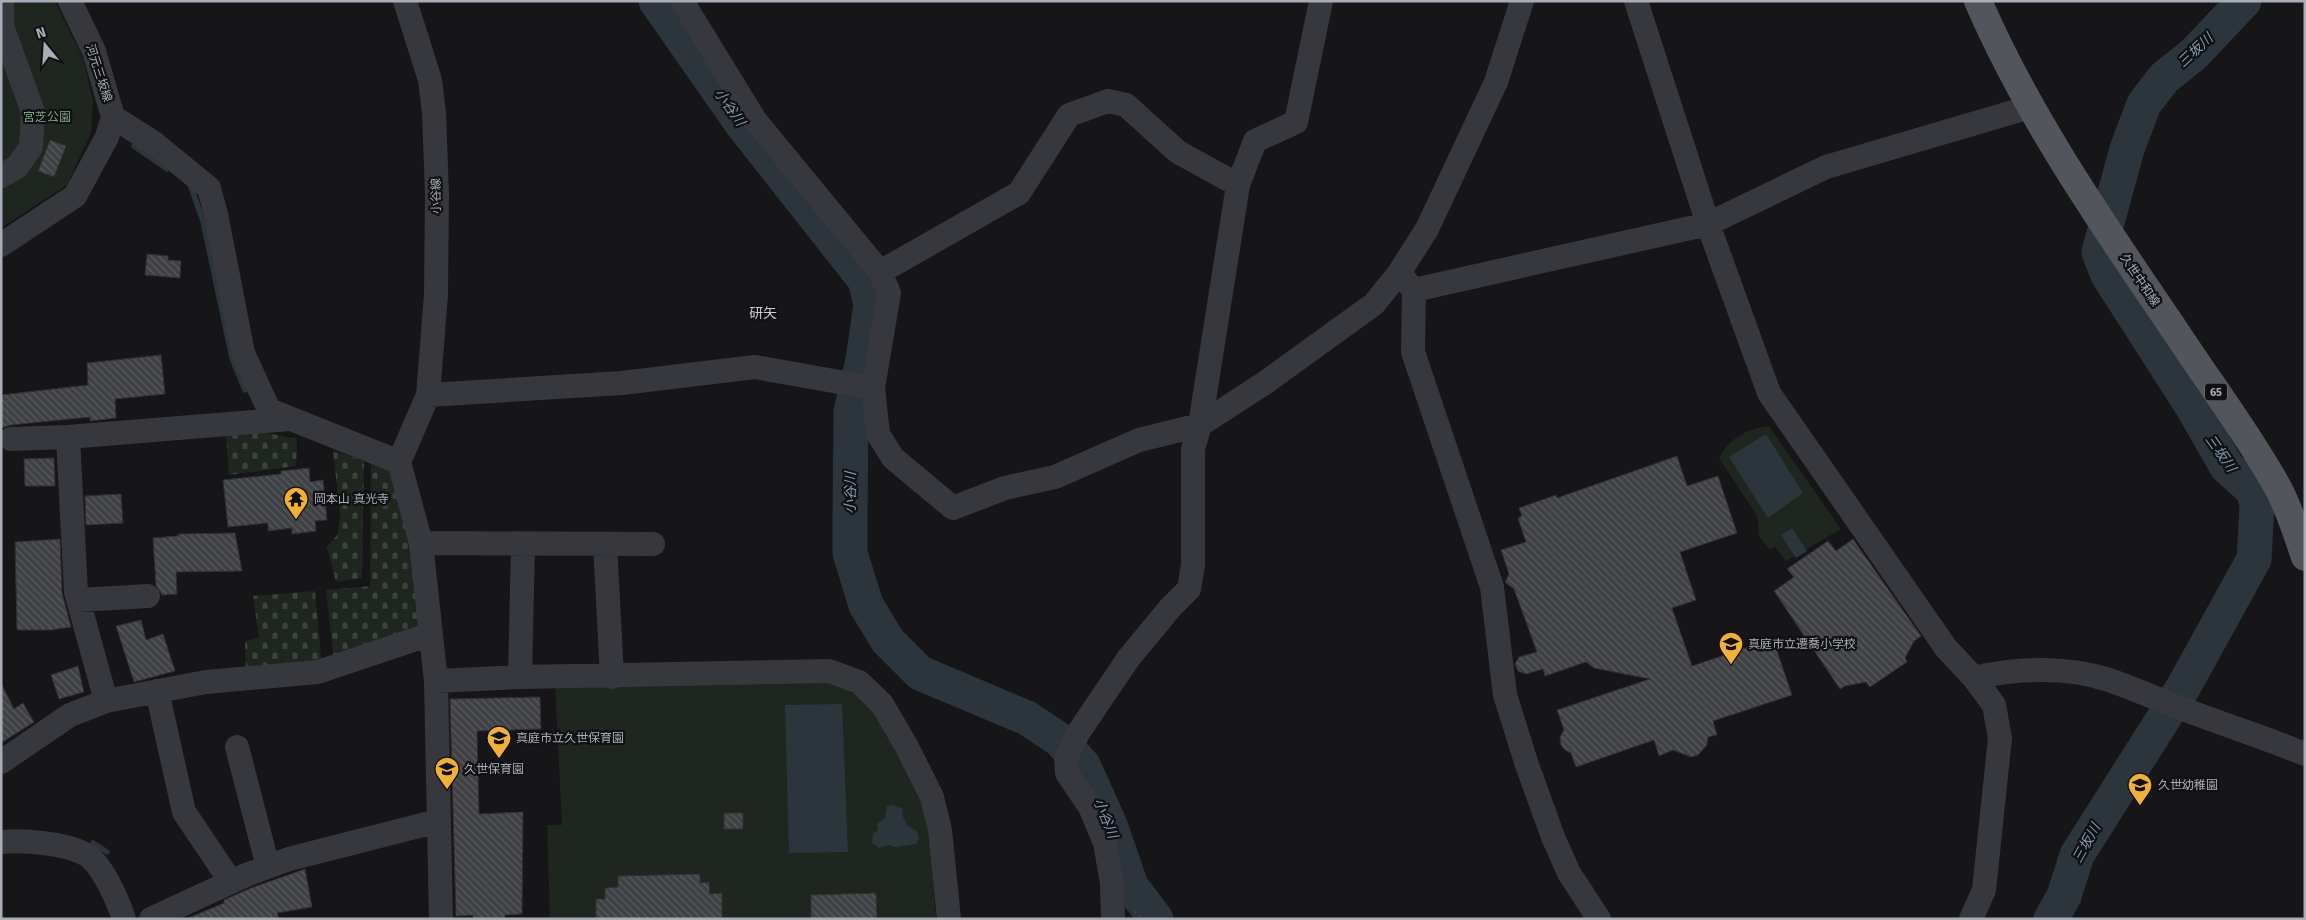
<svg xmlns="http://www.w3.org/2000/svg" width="2306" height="920" viewBox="0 0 2306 920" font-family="'Fira Sans','Noto Sans JP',sans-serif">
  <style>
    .green { fill: #1e261f }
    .cemetery { fill: url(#cemetery-stones) }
    .water { fill: #2c353c }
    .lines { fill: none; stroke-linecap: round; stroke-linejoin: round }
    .stream { stroke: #2c353c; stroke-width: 5.5 }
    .river { stroke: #2c353c; stroke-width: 35 }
    .building { fill: url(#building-back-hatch); stroke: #303034 }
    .path { stroke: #3d3f44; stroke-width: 3; stroke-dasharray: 2.5 4; stroke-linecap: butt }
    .minor { stroke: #37383d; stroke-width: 24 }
    .major { stroke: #53555c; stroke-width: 28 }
    .labels { text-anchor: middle; stroke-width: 4.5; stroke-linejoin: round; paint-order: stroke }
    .shield { fill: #111113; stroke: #7b7e86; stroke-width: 1 }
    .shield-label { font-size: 11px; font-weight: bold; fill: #a8adb8 }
    .street-label { font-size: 12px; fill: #a8adb8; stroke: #111113 }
    .park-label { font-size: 12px; fill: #7fa381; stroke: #111113 }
    .poi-label { font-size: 12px; fill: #a8adb8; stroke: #111113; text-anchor: start }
    .water-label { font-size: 14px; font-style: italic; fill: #7f9bb3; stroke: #111113 }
    .neighbourhood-label { font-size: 14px; fill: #c9ccd4; stroke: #111113 }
  </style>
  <defs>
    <pattern id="cemetery-stones" width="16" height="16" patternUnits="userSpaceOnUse" patternTransform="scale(1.25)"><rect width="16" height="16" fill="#1e261f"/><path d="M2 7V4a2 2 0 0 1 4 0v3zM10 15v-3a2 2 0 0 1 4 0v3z" fill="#3c433d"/></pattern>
    <pattern id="building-back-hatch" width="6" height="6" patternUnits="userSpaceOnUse" patternTransform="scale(1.25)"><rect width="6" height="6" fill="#404145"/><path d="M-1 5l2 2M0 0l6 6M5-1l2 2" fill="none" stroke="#595a5e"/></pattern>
  </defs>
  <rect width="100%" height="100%" fill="#161618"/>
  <path class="green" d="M1,1h54l28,57 10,42 -2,33 -24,52 -66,43z
    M1769,426l72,103 -55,32 -11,-14 -5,3 -11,-14 -2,-20 -38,-58c10,-20 28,-29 50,-32z
    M792,678l35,5 34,13 23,28 44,85 8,110h-386l-3,-94h15l-7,-141z"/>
  <path class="cemetery" d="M262,432l35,7 -1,27 -67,9 -3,-40z
    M333,450l31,11 -2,117 -26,4 -9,-35 11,-13 2,-18z
    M371,459l24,12 8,21 18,136 -87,34 -8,-72 44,-4z
    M315,591l7,75 -76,9 -1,-34 14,-3 -6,-42z"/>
  <path class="water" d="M1766,434l37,59 -35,25 -39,-61z
    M1792,528l15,23 -11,7 -15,-23z
    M842,704l6,148 -59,1 -4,-148z
    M893,805l10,4 -1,6 6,11 9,5 2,7 -3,6 -21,3 -7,-2 -9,3 -7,-5 1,-9 5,-4 -1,-6 8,-6 2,-12z"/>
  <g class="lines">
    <path class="stream" d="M134,146l33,23
      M190,184l13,37 29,137 13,32
      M93,843l14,9"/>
    <path class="river" d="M656,1l86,123 123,156 6,24 -8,56 -12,52 -1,108v33l16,52 22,36 32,32 107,45 33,22 23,25 27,60 21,61 25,33
      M2051,919l13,-23 13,-41 107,-169 70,-127 3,-53 -3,-15 -27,-24 -35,-61 -84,-131 -9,-23 28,-103 17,-45 20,-26 30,-24 50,-53"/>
  </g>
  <path class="building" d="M50,140l16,6 -12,31 -16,-6z
    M147,254l21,2v4l13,1 -1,17 -35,-3z
    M161,355l4,39 -50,5 1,19 -26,3v-4l-79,8 -10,3v-33l87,-10 -1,-22z
    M1677,456l10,30 31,-10 19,57 -57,19 16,48 -24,8 20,58 81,-27 19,56 -79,26 4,14 -9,2 -1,8 -9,10 -7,2 -18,-7 -14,6 -5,-16 -78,27 -5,-14 -6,-3 -4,-5 -1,-8 4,-7 -7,-20 93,-31 -56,-11 -8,-6 -41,14 -2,-7 -17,5 -8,-3 -3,-7 4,-7 18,-5 -23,-63 -9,-7 4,-8 -8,-24 25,-8 -8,-24 4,-2 -3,-8 37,-13 1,3z
    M54,458l1,28h-30l-1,-27z
    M309,468l1,14 13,-2 4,40 -12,1 1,10 -24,3v-6l-24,3v-8l-40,4 -5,-47 58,-6v-3z
    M121,494l2,29 -37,2 -1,-29z
    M235,533l7,38 -66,1 1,22 -15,1 -6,-10 -3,-47 25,-2v-2z
    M60,539l2,54 9,34 -20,3h-34l-2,-88z
    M1853,539l68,97 -7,5 -9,17 2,4 -37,25 -4,-5 -21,4 -5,3 -66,-98 20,-14 -7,-8 41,-28 8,10z
    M141,620l5,20 17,-6 12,37 -41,11 -18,-56z
    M78,666l6,26 -25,7 -8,-24z
    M1,683l13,26 9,-6 11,19 -33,21z
    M540,697l1,32 -64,2 2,83 44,-2 -1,102 -17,1v4h-32v-4l-17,1 -6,-217z
    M724,813h19v16h-19z
    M305,869l7,38 -35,6 2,6h-93l38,-16v-3l27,-12z
    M700,874v9l9,-1 1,12 12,-1v26h-126v-20h9v-11l13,-1v-11z
    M876,893l1,26h-66v-24z"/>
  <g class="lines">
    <path class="path" d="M1135,911l7,8"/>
    <path class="minor" d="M405,1l25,79 4,33 3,81 -1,100 -8,101 -29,67 22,81 15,138 5,238
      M682,1l73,119 125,152 9,21 -16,95 5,46 15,24 60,50 52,-20 50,-11 84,-37 61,-15 66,-43 108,-78 25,-31 28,-44 69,-147 26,-81
      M1636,1l72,223 61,169 177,255 28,30 20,27 6,33 -16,152 -13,29
      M113,117l41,26 55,45 7,26 27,139 26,57 130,52
      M1,176l16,-9 14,-20 2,-35 -31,-86v-25
      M1238,185l17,-44 41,-19 25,-121
      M1,245l74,-49 32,-59 6,-20 -19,-66 -24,-50
      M880,272l139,-79 50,-78 39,-14 18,4 52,47 60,33 -38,240 -7,24v116l-4,24 -19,19 -42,51 -50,74 -12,25 1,15 23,34 15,36 7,40 1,36
      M1399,273l15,17 -1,62 79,235 13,108 22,70 26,72 16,36 30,46
      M1414,290l294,-66 118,-57 204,-60
      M428,395l194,-12 133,-16 118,21
      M11,439l57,-2
      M421,543l232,1
      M605,544l7,133
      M78,600l70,-4
      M520,677l3,-133
      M1974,678c43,-10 93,-12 135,2 29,10 57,23 85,33 37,14 74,26 111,41
      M436,681l84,-4 309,-6 30,11 23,22 25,43 25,50 8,33 9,89
      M157,691l27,121 47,70
      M106,701l-30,-109 -8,-155 222,-18
      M237,747l31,120
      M1,762l69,-47 36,-14 100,-19 112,-10 113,-38
      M1,842c22,-2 64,1 84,12 17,9 33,47 39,65
      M151,919l95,-44 43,-16 149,-38"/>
    <path class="major" d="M1978,1c52,120 127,226 200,334 33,50 70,99 99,151 12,21 20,48 28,71"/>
  </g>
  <defs>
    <symbol id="temple-pin" viewBox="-11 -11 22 30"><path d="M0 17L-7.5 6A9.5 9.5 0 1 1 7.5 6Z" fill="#f2b134" stroke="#111113"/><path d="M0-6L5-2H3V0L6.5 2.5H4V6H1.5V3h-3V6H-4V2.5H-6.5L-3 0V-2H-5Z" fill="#111"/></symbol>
    <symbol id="school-pin" viewBox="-11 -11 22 30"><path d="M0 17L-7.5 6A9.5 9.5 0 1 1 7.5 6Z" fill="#f2b134" stroke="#111113"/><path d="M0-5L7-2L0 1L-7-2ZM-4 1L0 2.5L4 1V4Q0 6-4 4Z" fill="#111"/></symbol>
  </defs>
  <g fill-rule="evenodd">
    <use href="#temple-pin" x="282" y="485" width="28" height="38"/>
    <use href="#school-pin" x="1717" y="630" width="28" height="38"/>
    <use href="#school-pin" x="485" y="724" width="28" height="38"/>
    <use href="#school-pin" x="433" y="755" width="28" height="38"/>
    <use href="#school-pin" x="2126" y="771" width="28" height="38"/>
  </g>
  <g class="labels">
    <rect class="shield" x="2205" y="383.5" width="22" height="17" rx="4"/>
    <g class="shield-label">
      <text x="2216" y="396">65</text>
    </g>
    <g class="street-label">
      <text transform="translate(99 73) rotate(72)" y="4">河元三坂線</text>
      <text transform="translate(436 196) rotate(-91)" y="4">小谷線</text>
      <text transform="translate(2140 280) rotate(56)" y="4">久世中和線</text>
    </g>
    <g class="park-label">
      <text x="47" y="121">宮芝公園</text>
    </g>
    <g class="poi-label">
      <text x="314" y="503">岡本山 真光寺</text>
      <text x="1748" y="648">真庭市立遷喬小学校</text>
      <text x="516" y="742">真庭市立久世保育園</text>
      <text x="464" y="773">久世保育園</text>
      <text x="2158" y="789">久世幼稚園</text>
    </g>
    <g class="water-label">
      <text transform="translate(2195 50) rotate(-43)" y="5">三坂川</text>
      <text transform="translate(730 107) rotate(55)" y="5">小谷川</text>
      <text transform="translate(2221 453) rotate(55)" y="5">三坂川</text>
      <text transform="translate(850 493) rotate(-89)" y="5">小谷川</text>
      <text transform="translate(1106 818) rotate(68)" y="5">小谷川</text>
      <text transform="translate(2086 843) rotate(-61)" y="5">三坂川</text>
    </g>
    <g class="neighbourhood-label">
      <text x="763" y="318">研矢</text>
    </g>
  </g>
  <rect width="2306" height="920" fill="none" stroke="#a8adb8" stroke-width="5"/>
  <g transform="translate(45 45) rotate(342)" stroke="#111113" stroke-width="4" paint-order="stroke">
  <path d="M0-4L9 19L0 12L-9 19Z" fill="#a8adb8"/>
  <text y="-8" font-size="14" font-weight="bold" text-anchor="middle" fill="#a8adb8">N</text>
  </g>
</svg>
